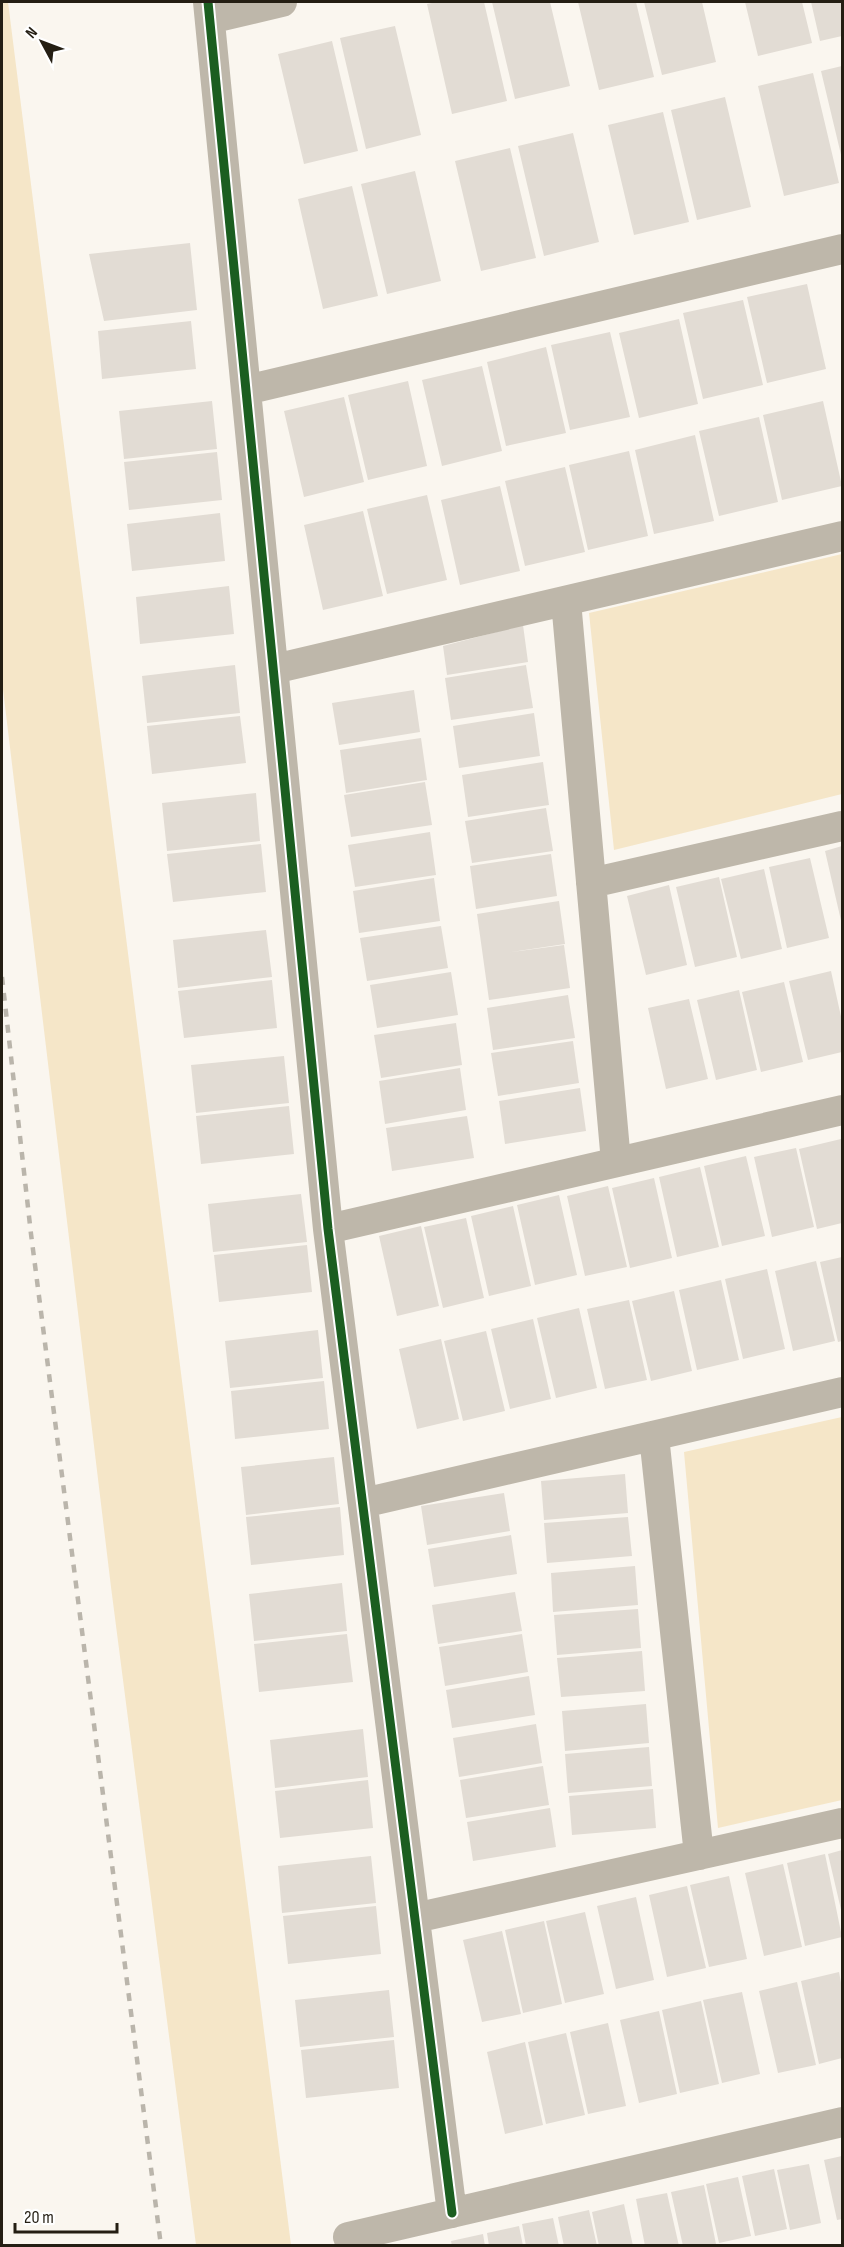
<svg xmlns="http://www.w3.org/2000/svg" width="844" height="2247" viewBox="0 0 844 2247" font-family="'Sofia Sans Condensed',sans-serif">
  <style>
    .green { fill: #f5e6c8 }
    .building { fill: #e2dcd4 }
    .lines { fill: none; stroke-linecap: round; stroke-linejoin: round }
    .street { stroke: #beb7aa; stroke-width: 30 }
    .rail { stroke: #bab5ab; stroke-width: 4.5; stroke-dasharray: 8 8; stroke-linecap: butt }
    .cycleway-casing { stroke: #fff; stroke-width: 13 }
    .cycleway { stroke: #1b5e20; stroke-width: 9 }
  </style>
  <rect width="100%" height="100%" fill="#faf6ef"/>
  <path class="green" d="M2,2h6l283,2243h-95l-85,-658 -109,-906z
    M842,554v240l-228,56 -25,-237z
    M842,1417v383l-124,28 -34,-376z"/>
  <path class="building" d="M437,2h47l23,99 -55,13 -25,-110z
    M492,2h58l20,84 -55,13z
    M578,2h58l18,75 -55,13z
    M644,2h58l14,60 -54,13z
    M745,2h57l10,41 -54,13z
    M811,2h31v34l-22,5z
    M395,26l26,109 -55,14 -26,-111z
    M332,41l26,110 -54,13 -26,-110z
    M842,66v93l-21,-88z
    M813,73l26,110 -55,13 -26,-110z
    M725,97l26,110 -54,13 -26,-110z
    M663,112l26,110 -55,13 -26,-110z
    M573,133l26,109 -55,14 -26,-110z
    M510,148l26,110 -55,13 -26,-110z
    M415,171l26,110 -54,13 -26,-110z
    M352,186l26,110 -55,13 -25,-110z
    M190,243l7,67 -93,11 -15,-67z
    M807,284l19,85 -59,14 -20,-86z
    M743,300l20,85 -60,14 -20,-86z
    M679,319l19,85 -59,14 -20,-85z
    M191,321l5,48 -94,10 -4,-48z
    M610,332l20,85 -60,13 -19,-85z
    M546,347l20,86 -60,13 -19,-84z
    M482,366l20,85 -60,15 -20,-86z
    M408,381l19,85 -59,14 -20,-85z
    M344,397l20,85 -60,15 -20,-86z
    M212,401l5,48 -93,10 -5,-48z
    M823,401l19,85 -60,14 -19,-85z
    M759,417l19,85 -59,14 -20,-85z
    M695,435l19,86 -60,13 -19,-84z
    M629,451l19,85 -60,14 -19,-85z
    M217,452l5,48 -93,10 -5,-48z
    M565,467l20,85 -60,14 -20,-85z
    M500,486l20,85 -60,14 -19,-85z
    M427,495l20,85 -60,14 -20,-85z
    M363,511l20,85 -60,14 -19,-85z
    M220,513l5,48 -93,10 -5,-47z
    M229,586l5,48 -94,10 -4,-47z
    M523,625l5,37 -81,13 -4,-29z
    M235,665l5,48 -93,10 -5,-47z
    M526,665l7,43 -82,12 -6,-42z
    M414,690l6,42 -81,13 -7,-42z
    M534,713l6,43 -81,12 -6,-42z
    M240,716l6,47 -94,11 -5,-48z
    M421,738l6,42 -81,13 -6,-43z
    M543,762l6,43 -81,12 -6,-42z
    M425,782l7,43 -81,12 -7,-42z
    M256,793l4,48 -93,10 -5,-48z
    M546,808l7,43 -81,12 -7,-42z
    M430,832l6,43 -81,12 -7,-42z
    M261,844l5,48 -93,10 -6,-48z
    M842,846v79l-17,-74z
    M551,854l6,42 -81,13 -6,-43z
    M810,858l19,80 -42,10 -18,-81z
    M764,869l18,80 -41,10 -20,-80z
    M719,877l18,80 -42,10 -19,-80z
    M434,878l6,43 -81,12 -6,-42z
    M669,885l18,80 -41,10 -19,-79z
    M559,901l6,43 -60,9 59,-8 6,43 -81,12 -12,-86z
    M441,926l7,42 -81,13 -7,-43z
    M266,930l6,47 -94,11 -5,-48z
    M831,971l11,50v31l-34,8 -19,-79z
    M451,972l7,43 -81,13 -7,-43z
    M272,980l5,48 -93,10 -6,-47z
    M784,982l19,80 -42,10 -19,-80z
    M739,990l18,80 -41,10 -19,-80z
    M568,995l7,43 -82,12 -6,-42z
    M689,999l19,80 -42,10 -18,-81z
    M456,1023l6,42 -81,13 -7,-43z
    M573,1041l6,42 -81,13 -7,-43z
    M284,1056l5,47 -93,10 -5,-48z
    M460,1068l6,42 -81,14 -6,-43z
    M580,1088l6,43 -81,13 -6,-43z
    M289,1106l5,48 -93,10 -5,-48z
    M467,1116l7,42 -82,13 -6,-43z
    M841,1139l1,8v76l-25,6 -18,-80z
    M796,1148l18,79 -42,10 -18,-80z
    M746,1156l19,80 -43,10 -18,-80z
    M700,1167l19,80 -42,10 -18,-80z
    M654,1178l18,80 -42,10 -18,-80z
    M608,1186l19,81 -42,9 -18,-80z
    M301,1194l6,48 -94,10 -5,-48z
    M559,1195l18,80 -42,10 -18,-80z
    M513,1206l18,80 -42,10 -18,-80z
    M466,1218l18,80 -41,10 -19,-81z
    M421,1226l18,80 -42,10 -18,-80z
    M307,1245l5,47 -93,10 -5,-47z
    M842,1257v84l-4,1 -18,-80z
    M816,1261l19,80 -42,10 -18,-80z
    M767,1269l18,80 -42,10 -18,-80z
    M721,1280l18,80 -42,10 -18,-80z
    M674,1291l18,80 -41,10 -19,-80z
    M629,1300l18,80 -42,9 -18,-80z
    M579,1308l18,80 -41,10 -19,-80z
    M533,1319l18,80 -41,10 -19,-80z
    M318,1330l5,48 -93,10 -5,-47z
    M486,1331l19,80 -42,10 -19,-80z
    M441,1339l18,80 -42,10 -18,-80z
    M324,1381l5,48 -94,10 -4,-48z
    M334,1457l5,47 -93,11 -5,-48z
    M625,1474l3,39 -84,7 -3,-39z
    M504,1493l6,38 -83,14 -6,-39z
    M340,1507l4,48 -93,10 -5,-48z
    M628,1517l4,39 -85,7 -3,-40z
    M511,1535l6,39 -83,13 -6,-38z
    M635,1566l3,39 -85,7 -2,-39z
    M342,1583l5,48 -93,10 -5,-47z
    M515,1592l7,39 -84,13 -6,-39z
    M638,1609l3,39 -84,7 -3,-40z
    M347,1634l6,48 -94,10 -5,-48z
    M522,1634l6,38 -83,14 -6,-39z
    M642,1651l3,40 -84,6 -4,-39z
    M529,1676l6,39 -83,13 -6,-38z
    M646,1704l3,39 -84,8 -3,-40z
    M536,1724l6,39 -83,14 -6,-39z
    M363,1729l5,48 -93,11 -5,-48z
    M649,1747l3,39 -84,7 -3,-39z
    M543,1766l6,39 -83,13 -6,-38z
    M368,1780l5,48 -93,10 -5,-47z
    M653,1789l3,39 -84,7 -3,-39z
    M550,1808l6,39 -83,14 -6,-39z
    M842,1850v64l-14,-60z
    M825,1854l17,83 -37,9 -18,-83z
    M371,1856l5,47 -94,10 -4,-47z
    M783,1864l19,83 -38,9 -19,-83z
    M729,1876l18,83 -38,8 -19,-82z
    M687,1886l19,82 -39,9 -18,-82z
    M636,1897l18,83 -38,9 -19,-83z
    M376,1906l5,48 -93,10 -5,-48z
    M585,1912l19,82 -39,9 -19,-82z
    M544,1921l18,83 -39,9 -18,-83z
    M502,1931l19,83 -39,8 -19,-82z
    M839,1972l3,16v70l-23,6 -18,-83z
    M797,1982l19,83 -38,8 -19,-82z
    M389,1990l5,47 -94,10 -5,-47z
    M742,1992l18,82 -38,9 -19,-83z
    M701,2001l18,83 -39,9 -18,-83z
    M659,2011l18,83 -38,9 -19,-83z
    M608,2023l18,83 -38,8 -18,-82z
    M566,2033l19,82 -39,9 -18,-82z
    M394,2040l5,48 -93,10 -5,-48z
    M525,2042l18,83 -38,9 -18,-82z
    M842,2156v63l-5,1 -13,-60z
    M809,2164l12,59 -31,7 -13,-60z
    M774,2169l13,60 -32,7 -13,-60z
    M738,2177l13,59 -32,7 -13,-59z
    M704,2185l12,59 -33,2 -12,-54z
    M667,2193l12,53h-34l-9,-47z
    M624,2204l9,42h-34l-7,-34z
    M589,2210l8,36h-33l-6,-29z
    M553,2218l6,28h-33l-4,-22z
    M519,2226l4,20h-34l-2,-13z
    M483,2234l2,12h-33l-1,-5z"/>
  <g class="lines">
    <path class="street" d="M208,2l120,1227 124,984
      M210,19l72,-17
      M246,390l596,-141
      M566,601l50,561
      M274,669l568,-133
      M591,883l251,-57
      M328,1229l514,-119
      M654,1436l45,419
      M363,1503l479,-111
      M415,1918l427,-95
      M348,2237l494,-115"/>
    <path class="rail" d="M2,977l29,257 130,1012"/>
    <defs>
      <path id="cycleway" d="M208,2l120,1227 124,984"/>
    </defs>
    <use href="#cycleway" class="cycleway-casing"/>
    <use href="#cycleway" class="cycleway"/>
  </g>
  <rect width="844" height="2247" fill="none" stroke="#241e13" stroke-width="6"/>
  <g transform="translate(42 42) rotate(311)" stroke="#ffffff" stroke-width="4.5" paint-order="stroke">
  <path d="M0-4.5L10 22L0 15L-10 22Z" fill="#241e13"/>
  <text y="-9" font-size="16" font-weight="bold" text-anchor="middle" fill="#241e13">N</text>
  </g>
  <path d="M15 2223v9h102v-9" fill="none" stroke="#241e13" stroke-width="3"/>
  <text x="24" y="2223" font-size="18" fill="#241e13" stroke="#ffffff" stroke-width="4.5" paint-order="stroke">20 m</text>
</svg>
